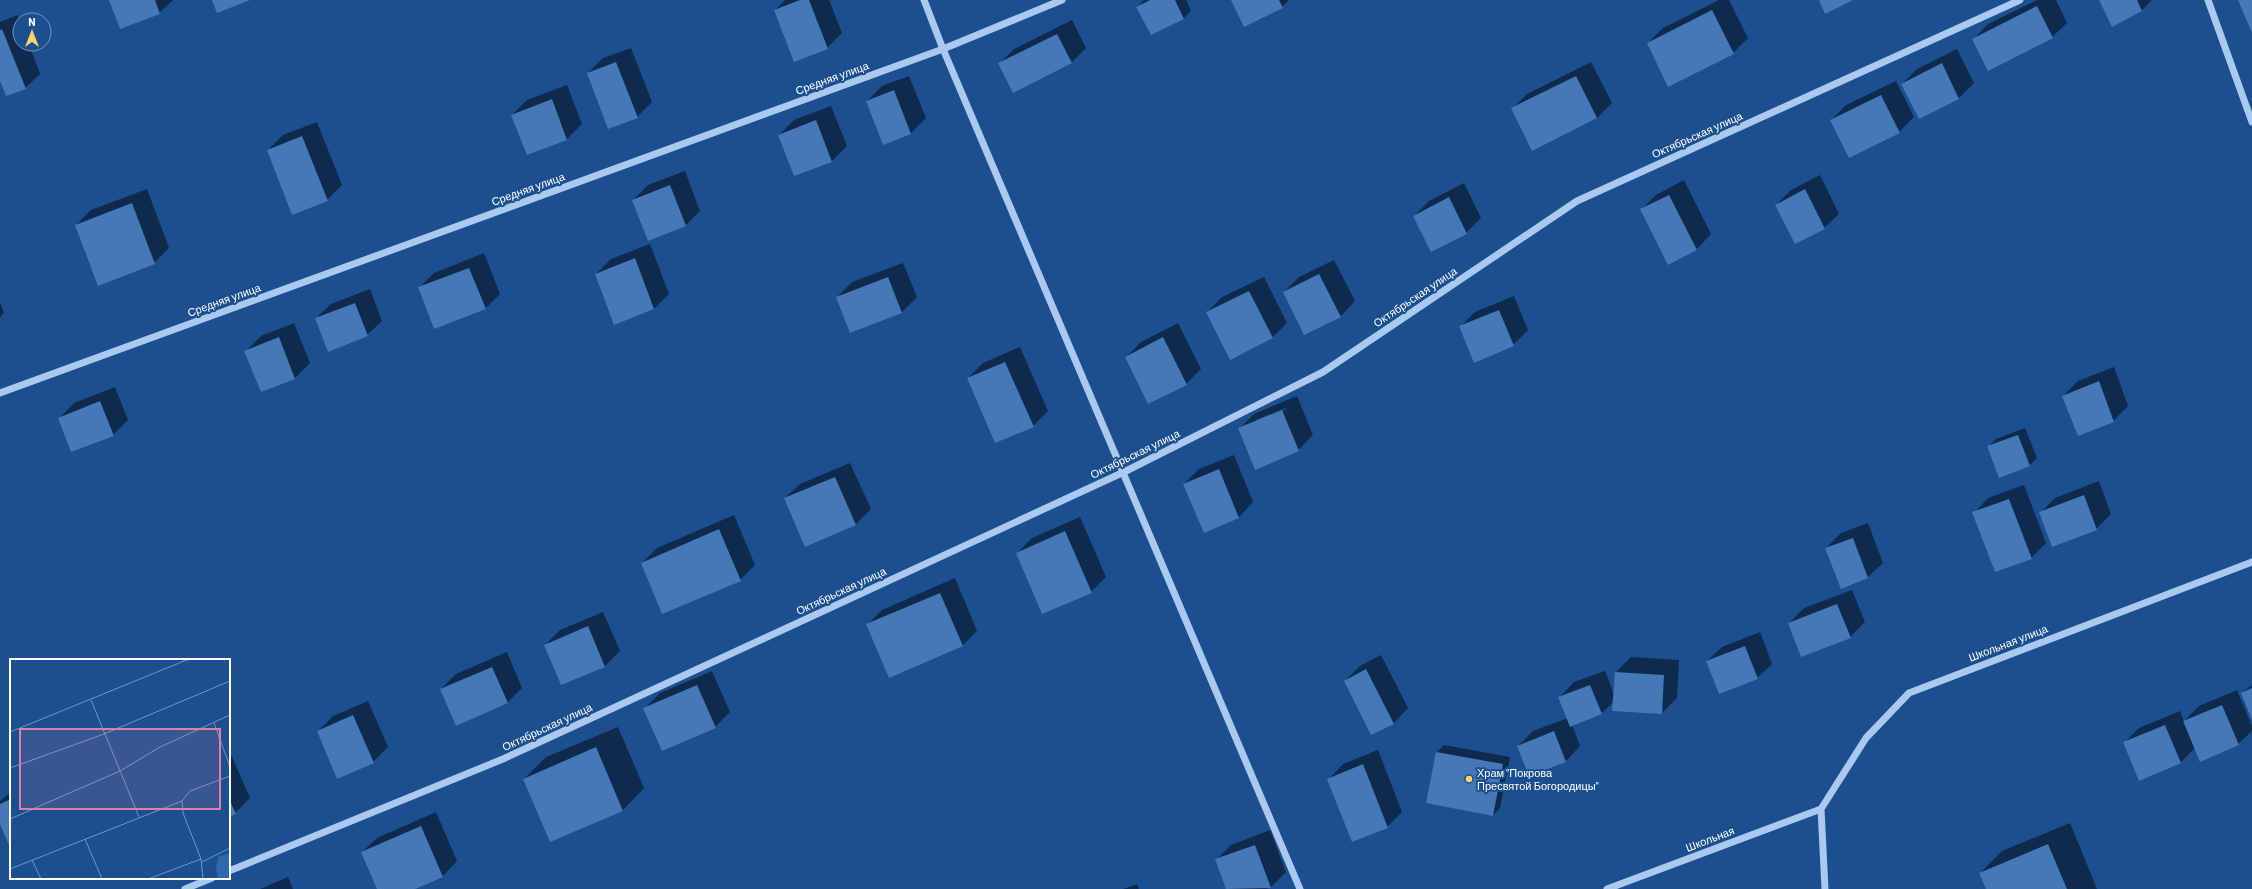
<svg xmlns="http://www.w3.org/2000/svg" width="2252" height="889" viewBox="0 0 2252 889" font-family="Barlow,sans-serif">
  <style>
    .shadow { fill: #0007; fill-rule: evenodd }
    .building { fill: #4478b7 }
    .lines { fill: none; stroke-linecap: round; stroke-linejoin: round }
    .minor { stroke: #a9c9ee; stroke-width: 7 }
    .poi-dot { fill: #ffd166; stroke: #1b4f8f; stroke-width: 1.5 }
    .labels { text-anchor: middle; stroke-width: 4; stroke-linejoin: round; paint-order: stroke }
    .street-label { font-size: 11px; fill: #fff; stroke: #1b4f8f }
    .poi-label { font-size: 11px; fill: #fff; stroke: #1b4f8f; text-anchor: start }
    .inset-road { fill: none; stroke: #7695bc; stroke-width: 1 }
    .view { fill: #dd80a5; fill-opacity: 0.15; stroke: #dd80a5; stroke-width: 2 }
    .inset-edge { fill: none; stroke: #fff; stroke-width: 2 }
  </style>
  <rect width="100%" height="100%" fill="#1b4f8f"/>
  <path class="shadow" d="M110,0h63l-14,13z
    M785,0h44l13,33 -15,15 -52,-38z
    M1144,0h42l5,11 -7,7 -33,16 -14,-27z
    M1232,0h57l-7,7z
    M1719,0h10l19,38 -15,15 -64,32 -21,-42 15,-15z
    M2037,0h19l11,23 -15,14 -78,2 14,-15z
    M2100,0h52l-10,10z
    M17,15l3,7v22h9l11,30 -15,14 -25,-10v-56z
    M1072,20l14,28 -15,15 -72,1 15,-15z
    M631,48l21,54 -15,15 -49,-44 15,-15z
    M1957,49l17,34 -15,15 -40,20 -17,-34 15,-15z
    M1591,62l21,41 -15,15 -85,-9 15,-15z
    M909,76l17,42 -15,15 -27,10 -17,-42 15,-15z
    M1896,81l18,36 -15,15 -68,-12 15,-15z
    M567,85l15,39 -15,15 -39,15 -16,-39 15,-15z
    M831,106l16,40 -15,15 -38,14 -15,-40 15,-15z
    M317,122l25,63 -15,15 -59,-50 15,-15z
    M685,171l15,40 -15,15 -52,-26 15,-15z
    M1820,175l19,39 -15,14 -48,-23 15,-15z
    M1684,180l27,54 -14,15 -56,-39 15,-15z
    M1464,183l17,35 -15,15 -52,-17 15,-15z
    M147,189l22,59 -15,15 -78,-38 15,-15z
    M650,244l19,50 -15,15 -39,14 -19,-49 15,-15z
    M484,253l16,41 -15,15 -66,-21 15,-15z
    M1334,260l21,41 -14,15 -36,18 -21,-42 15,-15z
    M903,263l14,34 -15,15 -51,20 -14,-35 15,-15z
    M1264,277l23,46 -15,15 -65,-26 15,-15z
    M370,289l12,32 -15,14 -51,-17 15,-14z
    M1514,296l14,34 -15,15 -53,-18 15,-15z
    M0,302l4,11 -4,4z
    M294,323l16,40 -15,15 -34,13 -15,-40 15,-15z
    M1178,323l23,46 -15,15 -60,-27 15,-15z
    M1020,347l28,64 -15,15 -65,-48 15,-15z
    M2114,367l14,39 -15,15 -50,-25 15,-15z
    M115,387l13,33 -15,15 -53,-17 14,-15z
    M1297,396l16,39 -15,15 -59,-21 15,-15zM1286,408l1,1 -31,13v-2z
    M2025,428l12,30 -8,8 -40,-20 7,-7z
    M1234,455l19,47 -14,15 -55,-33 15,-15z
    M850,463l21,46 -15,15 -50,22 -21,-48 15,-14z
    M2099,481l12,33 -15,15 -56,-16 15,-15z
    M2024,485l22,58 -15,15 -57,-45 14,-15z
    M734,515l21,50 -15,15 -98,-17 15,-15z
    M1080,517l26,60 -15,15 -74,-39 15,-15z
    M1868,523l15,40 -15,14 -42,-29 15,-15z
    M955,578l22,53 -15,15 -95,-21 15,-15z
    M1852,590l13,32 -15,15 -61,-14 15,-15z
    M603,612l17,39 -15,15 -43,18 -17,-39 15,-15z
    M1760,632l12,32 -15,14 -50,-17 15,-14z
    M507,652l15,36 -15,15 -66,-14 15,-15z
    M1381,655l27,53 -14,15 -23,11 -26,-53 15,-15z
    M1631,657l48,3 -2,38 -15,15 -48,-12 -13,13 -29,11 8,21 -14,15 -48,-15 15,-15 35,-13 -8,-21 14,-15 31,-11 9,23 2,-22z
    M712,671l18,41 -15,15 -70,-19 15,-15z
    M2252,685v32l-10,-24z
    M2237,690l15,36v5l-14,13 -43,4 -14,14 -57,-19 15,-15 41,-17 4,10 15,-15z
    M368,701l20,46 -15,15 -55,-31 15,-15z
    M618,727l26,61 -21,22 -72,30 -27,-61 22,-22z
    M1444,745l66,12 -10,51 -7,7 -56,-63z
    M229,750l21,48 -15,15 -6,3z
    M1378,750l24,62 -15,15 -58,-48 14,-15z
    M11,792v56l-11,-26v-21z
    M436,812l21,49 -14,15 -31,13h-34l-16,-37 15,-14z
    M2070,823l27,66h-110l-7,-16 22,-22z
    M1270,830l16,42 -15,15 -5,2h-39l-11,-29 15,-15z
    M288,877l5,12h-33z
    M1137,884l2,5h-16z"/>
  <path class="building" d="M109,0h46l5,14 -40,15z
    M212,0h38l-33,13z
    M800,0h9l19,49 -34,13 -20,-52z
    M1150,0h25l9,19 -33,16 -15,-28z
    M1231,0h48l4,8 -39,19z
    M1819,0h34l-28,14z
    M2099,0h38l5,11 -30,16z
    M2238,0h14v33z
    M2037,6l16,32 -65,33 -16,-32z
    M1712,10l22,44 -66,33 -21,-44z
    M2,29l24,60 -20,7 -6,-15v-51z
    M1057,34l15,29 -59,30 -15,-30z
    M616,62l22,56 -30,11 -21,-56z
    M1942,63l17,36 -40,20 -18,-35z
    M1576,76l21,42 -65,33 -21,-43z
    M894,90l17,44 -28,11 -17,-44z
    M1881,95l19,38 -51,25 -19,-38z
    M552,99l15,41 -40,15 -16,-40z
    M816,120l16,42 -38,14 -16,-41z
    M302,136l26,65 -36,14 -25,-65z
    M670,185l16,41 -38,15 -16,-41z
    M1805,189l20,40 -30,15 -20,-39z
    M1669,195l28,55 -29,15 -28,-56z
    M1449,197l18,37 -36,18 -18,-36z
    M132,203l23,61 -57,22 -23,-61z
    M635,258l19,51 -40,16 -19,-51z
    M469,268l17,41 -52,20 -16,-42z
    M1319,274l22,43 -37,18 -21,-43z
    M888,277l14,36 -52,20 -14,-36z
    M1249,291l24,47 -43,22 -24,-48z
    M355,303l13,33 -40,16 -13,-34z
    M1499,310l15,36 -40,17 -15,-37z
    M279,337l16,42 -34,13 -17,-41z
    M1163,337l24,48 -39,19 -23,-47z
    M1005,362l29,65 -39,16 -28,-65z
    M2099,381l15,41 -36,14 -16,-40z
    M100,401l14,35 -43,16 -13,-34z
    M1282,410l17,41 -44,19 -17,-42z
    M2018,435l12,31 -31,12 -12,-32z
    M1219,469l20,49 -35,15 -21,-49z
    M835,477l21,48 -51,22 -21,-49z
    M2084,495l13,35 -45,17 -13,-35z
    M2009,499l23,60 -37,13 -23,-60z
    M719,529l22,52 -79,33 -21,-51z
    M1065,531l27,62 -50,21 -26,-61z
    M1853,538l15,40 -27,11 -16,-41z
    M940,593l23,53 -74,32 -23,-54z
    M1837,604l14,34 -50,19 -13,-34z
    M588,626l17,41 -44,18 -17,-40z
    M1745,646l13,33 -39,15 -13,-33z
    M492,667l16,36 -52,23 -16,-37z
    M1366,669l28,55 -23,11 -27,-54z
    M1615,672l49,3 -2,39 -50,-3z
    M697,685l19,43 -54,23 -19,-43z
    M1590,685l12,29 -32,13 -12,-30z
    M2252,688v32l-11,-27z
    M2222,705l17,40 -39,17 -17,-41z
    M353,715l21,48 -37,16 -20,-48z
    M2165,725l16,38 -42,18 -16,-39z
    M1554,731l12,31 -37,14 -12,-30z
    M596,747l27,64 -73,31 -27,-63z
    M1436,752l67,12 -10,52 -67,-13z
    M1363,764l25,64 -36,14 -25,-63z
    M11,799v51l-11,-26v-20z
    M229,799l7,15 -7,3z
    M421,826l22,51 -28,12h-38l-16,-37z
    M2048,844l19,45h-81l-7,-16z
    M1255,845l16,43 -45,1 -11,-30z"/>
  <g class="lines">
    <path class="minor" d="M924,0l19,49 357,840
      M2208,0l44,122
      M0,393l943,-344 119,-49
      M1821,809l45,-71 43,-45 343,-131
      M1821,809l4,80
      M229,871l274,-112 621,-287 199,-100 254,-171 443,-201
      M185,889l27,-11
      M1607,889l214,-80"/>
  </g>
  <circle class="poi-dot" cx="1469" cy="779" r="4"/>
  <g class="labels">
    <g class="street-label">
      <text transform="translate(832 78) rotate(-20)" y="4">Средняя улица</text>
      <text transform="translate(1697 135) rotate(-24)" y="4">Октябрьская улица</text>
      <text transform="translate(528 189) rotate(-20)" y="4">Средняя улица</text>
      <text transform="translate(1415 297) rotate(-34)" y="4">Октябрьская улица</text>
      <text transform="translate(224 300) rotate(-20)" y="4">Средняя улица</text>
      <text transform="translate(1135 454) rotate(-26)" y="4">Октябрьская улица</text>
      <text transform="translate(841 591) rotate(-25)" y="4">Октябрьская улица</text>
      <text transform="translate(2008 643) rotate(-21)" y="4">Школьная улица</text>
      <text transform="translate(547 727) rotate(-25)" y="4">Октябрьская улица</text>
      <text transform="translate(1710 839) rotate(-21)" y="4">Школьная</text>
    </g>
    <g class="poi-label">
      <text x="1477" y="777">Храм "Покрова<tspan x="1477" dy="13">Пресвятой Богородицы"</tspan></text>
    </g>
  </g>
  <g transform="translate(10 659)">
    <rect width="220" height="220" fill="#1b4f8f"/>
    <path d="M220,194v26h-12l-2,-11 2,-11z" fill="#2e69ad"/>
    <path class="inset-road" d="M81,41l48,117M204,64l16,44M0,73l179,-73M0,109l94,-34 126,-53M172,142l1,12 18,46 2,20M172,142l8,-10 40,-15M0,160l110,-48 40,-24 70,-32M75,180l17,40M22,201l9,19M192,203l28,-14M0,210l172,-68M138,220l53,-20"/>
    <path class="view" d="M10,70h200v80h-200z"/>
    <rect width="220" height="220" class="inset-edge"/>
  </g>
  <g transform="translate(32 32)"><circle r="19" fill="#1b4f8f" stroke="#7695bc"/>
  <path d="M0-3L7 15L0 10L-7 15Z" fill="#ffd166"/>
  <text y="-6" font-size="11" font-weight="bold" text-anchor="middle" fill="#ffffff">N</text>
  </g>
</svg>
